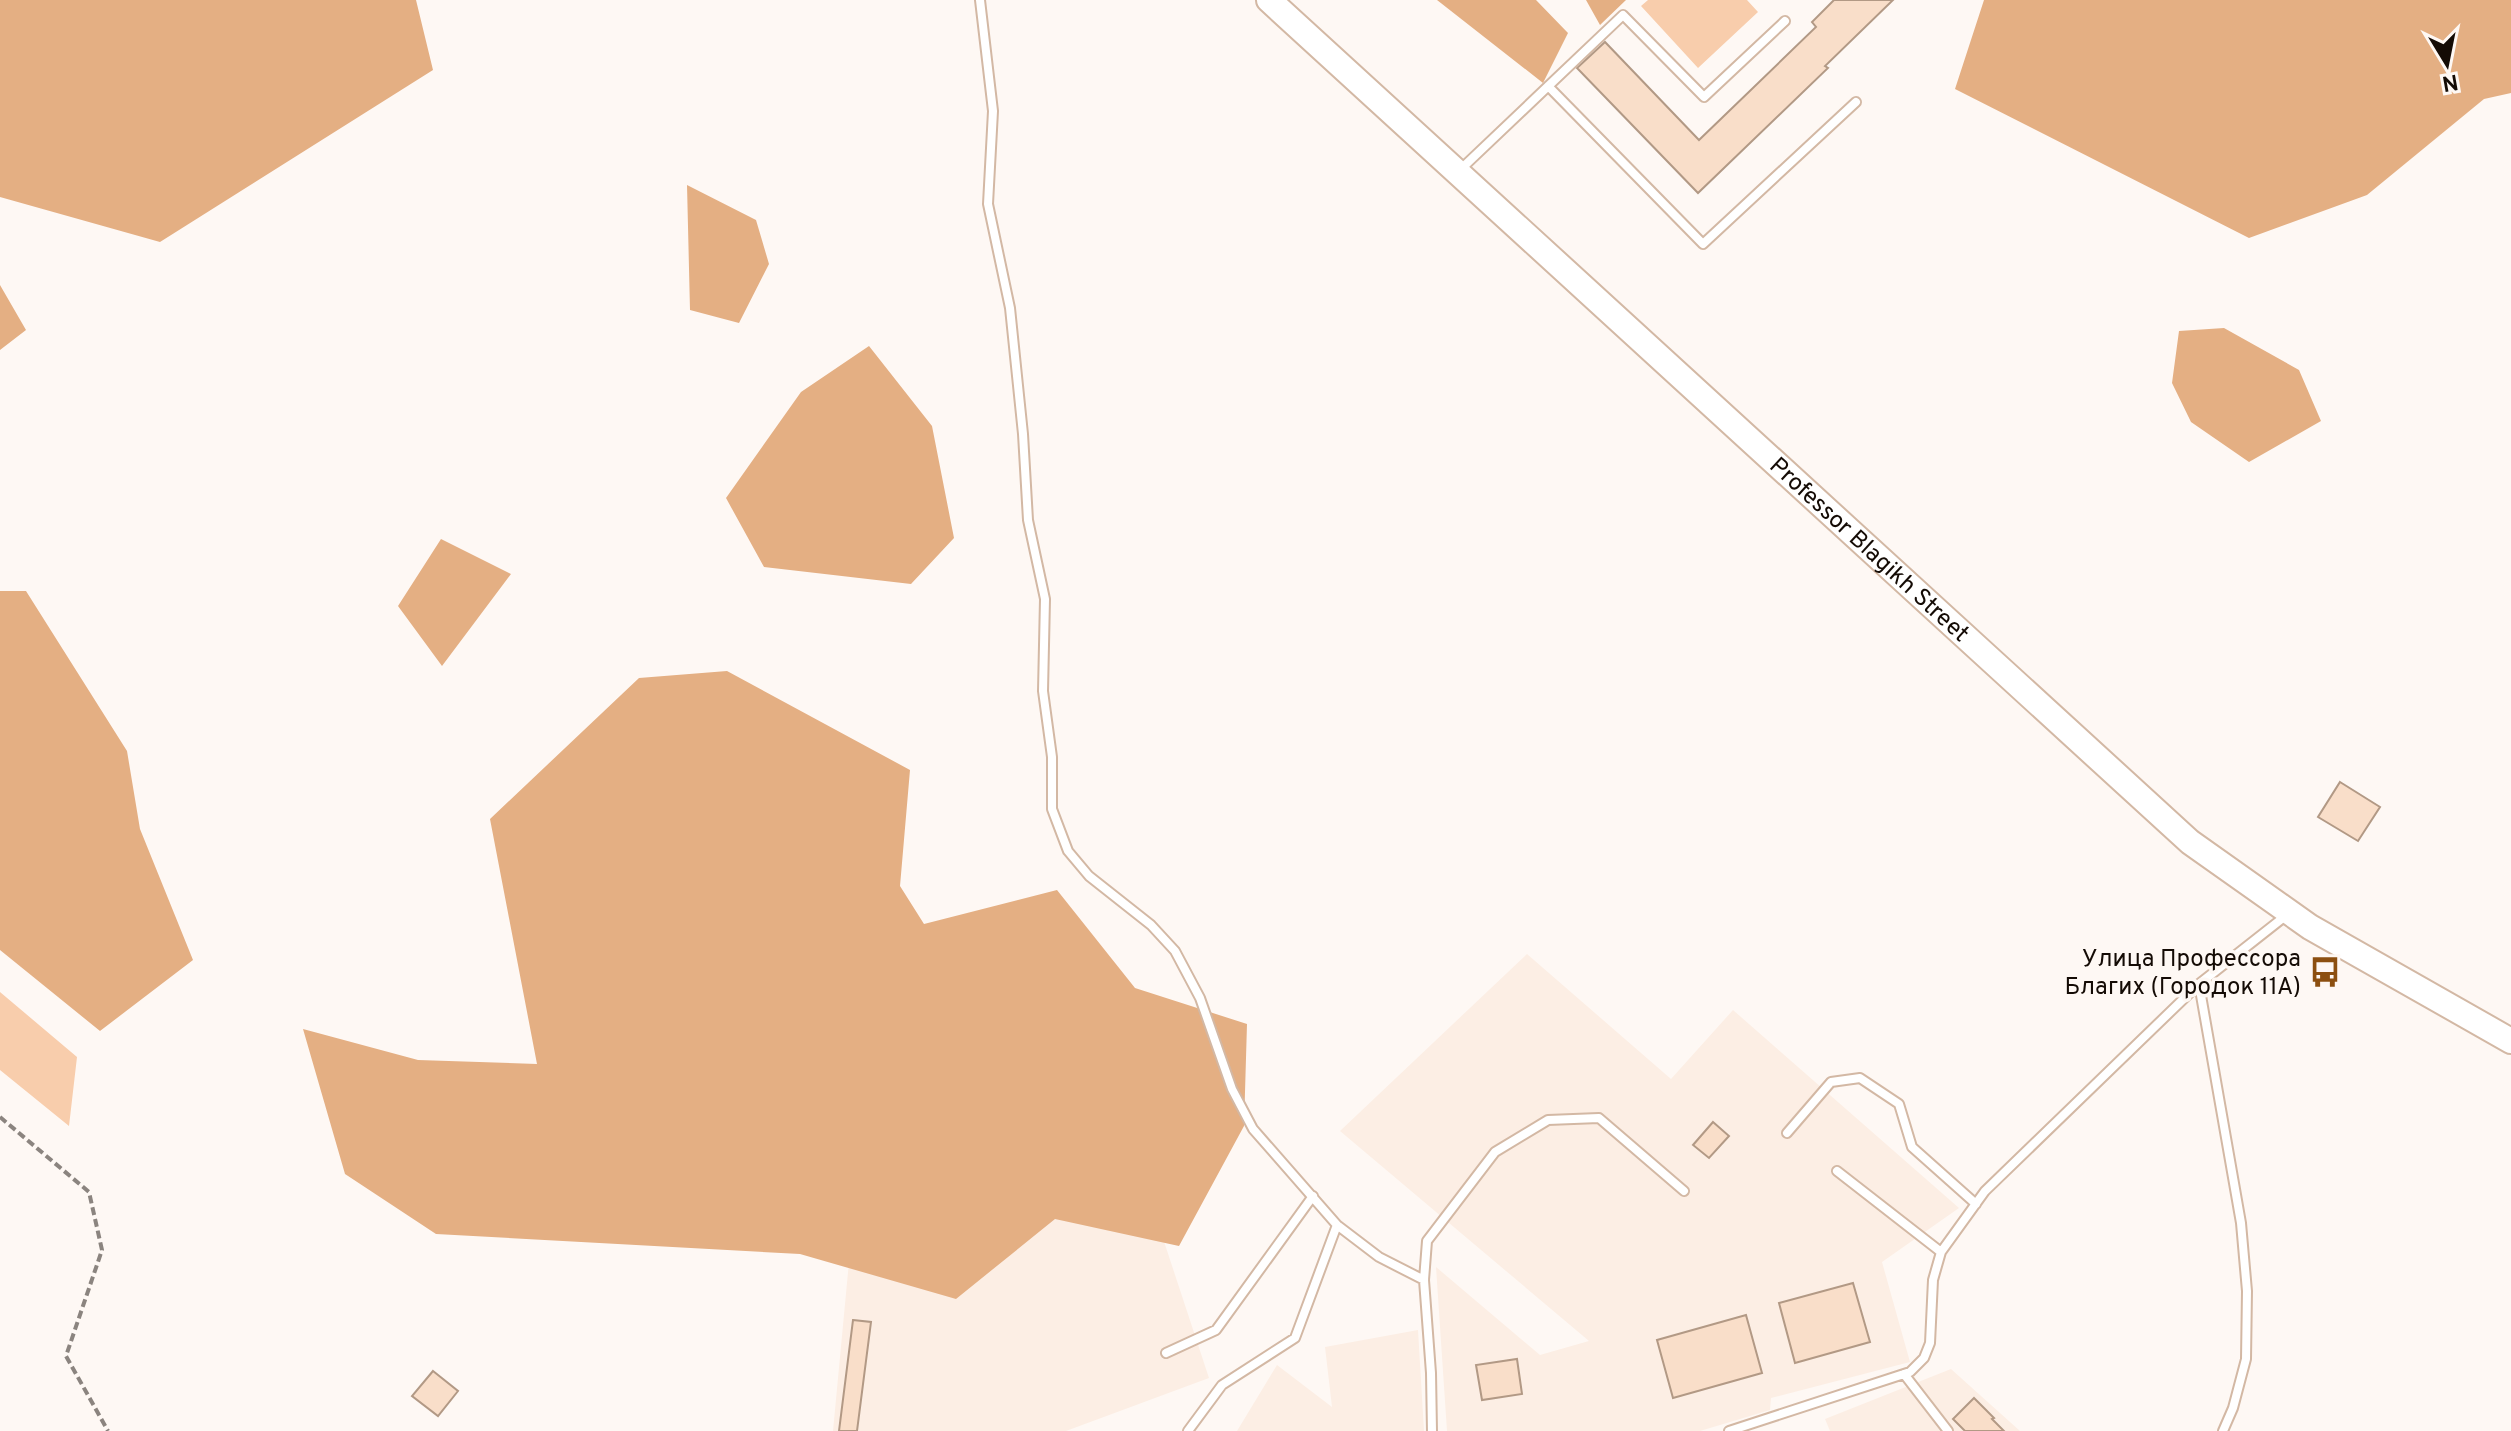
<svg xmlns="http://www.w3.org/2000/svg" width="2511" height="1431" viewBox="0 0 2511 1431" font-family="Overpass,sans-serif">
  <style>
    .built { fill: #fceee4 }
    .green { fill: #f8cdac }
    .forest { fill: #e4af83 }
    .building { fill: #f9dec9; stroke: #b29985; stroke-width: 2 }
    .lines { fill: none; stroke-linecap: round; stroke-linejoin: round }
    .lane-casing { stroke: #d3b8a4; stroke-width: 12 }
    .secondary-casing { stroke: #d3b8a4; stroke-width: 28 }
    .path { stroke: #8b847f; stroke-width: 4; stroke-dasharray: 8 4; stroke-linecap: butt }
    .lane { stroke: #fff; stroke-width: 8 }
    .secondary { stroke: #fff; stroke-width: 24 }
    .labels { text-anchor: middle; stroke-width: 7; stroke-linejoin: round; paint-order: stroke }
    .street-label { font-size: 24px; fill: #140b05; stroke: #fef8f4 }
    .poi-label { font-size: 24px; fill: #140b05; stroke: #fef8f4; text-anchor: end }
  </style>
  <rect width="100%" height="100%" fill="#fef8f4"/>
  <path class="built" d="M1527,954l144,125 62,-69 226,198 -77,54 28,100 -139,36 -1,12 -70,21h-253l-11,-164 104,88 49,-14 -249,-210z
    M1150,1199l59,179 -143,53h-233l21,-222z
    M1418,1330l6,101h-187l40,-66 55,42 -7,-60z
    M1951,1369l69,62h-190l-5,-12z"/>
  <path class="green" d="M1648,0h99l11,12 -60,56 -57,-62z
    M0,992l77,65 -8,69 -69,-56z"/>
  <path class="forest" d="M0,0h416l17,70 -273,172 -160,-45z
    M1437,0h99l32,33 -25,50z
    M1586,0h40l-26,25z
    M1984,0h527v93l-27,6 -117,96 -118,43 -294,-149z
    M687,185l69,35 13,44 -30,59 -49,-13z
    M0,285l26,45 -26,20z
    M2224,328l75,42 22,51 -72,41 -58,-40 -19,-39 7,-52z
    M869,346l63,80 22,112 -43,46 -147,-17 -38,-69 75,-106z
    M441,539l70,35 -69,92 -44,-60z
    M0,591h26l101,160 13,78 53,131 -93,71 -100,-81z
    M727,671l183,99 -10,116 24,38 133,-34 78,98 112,36 -3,102 -65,120 -124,-27 -99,80 -156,-45 -364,-20 -91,-60 -42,-145 115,31 119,4 -47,-245 149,-141z"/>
  <path class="building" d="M1834,0h59l-68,66 3,2 -130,125 -121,-125 28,-26 94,98 117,-113 -4,-5z
    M2340,782l40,25 -22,34 -40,-24z
    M1713,1122l16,14 -20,22 -16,-13z
    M1853,1283l17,59 -75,21 -16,-60z
    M1746,1315l16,58 -89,25 -16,-58z
    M853,1320l18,2 -14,109h-18z
    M1517,1359l5,35 -40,6 -6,-35z
    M433,1371l25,20 -20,25 -26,-20z
    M1974,1398l20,20 -2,1 12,12h-39l-12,-12z"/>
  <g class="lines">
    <defs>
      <path id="lane" d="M980,0l13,111 -5,93 22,104 13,126 5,86 17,79 -2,92 9,66v52l16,42 21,25 62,49 24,26 25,47 32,91 21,40 84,96 42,32 45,23
        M1548,86l155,158 153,-142
        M1461,169l162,-154 81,82 81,-76
        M2199,984l42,239 6,68 -1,68 -13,49 -10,23
        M1787,1133l44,-51 29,-4 39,26 13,43 64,57
        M1837,1171l104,81
        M1166,1353l50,-23 97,-134
        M1904,1374l44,57
        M1188,1431l34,-46 73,-47 42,-113
        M1432,1431l-1,-58 -7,-93 3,-39 68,-89 53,-32 51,-2 85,73
        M1729,1431l181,-59 14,-14 6,-15 3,-63 8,-28 44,-61 214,-207 89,-70"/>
      <g id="secondary">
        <path id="s1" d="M1269,0l921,842 120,85 201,114"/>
      </g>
    </defs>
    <use href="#lane" class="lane-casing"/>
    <use href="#secondary" class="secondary-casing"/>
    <path class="path" d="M0,1117l89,75 13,58 -36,106 42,75"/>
    <use href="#lane" class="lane"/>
    <use href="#secondary" class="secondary"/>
  </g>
  <defs>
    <symbol id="bus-bare" viewBox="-9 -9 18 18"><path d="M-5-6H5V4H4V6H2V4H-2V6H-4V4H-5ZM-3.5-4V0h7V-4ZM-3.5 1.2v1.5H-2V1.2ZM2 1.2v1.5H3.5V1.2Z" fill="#8c4f10" stroke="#fef8f4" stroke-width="2.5" paint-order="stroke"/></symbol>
  </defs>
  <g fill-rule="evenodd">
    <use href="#bus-bare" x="2303" y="950" width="44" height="44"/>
  </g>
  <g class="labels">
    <g class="street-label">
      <text dy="8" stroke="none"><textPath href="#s1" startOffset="814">Professor Blagikh Street</textPath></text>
    </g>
    <g class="poi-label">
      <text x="2301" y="966">Улица Профессора<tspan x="2301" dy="28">Благих (Городок 11А)</tspan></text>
    </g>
  </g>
  <g transform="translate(2447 64) rotate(170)" stroke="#fef8f4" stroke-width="6" paint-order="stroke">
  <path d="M0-6L14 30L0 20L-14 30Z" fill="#140b05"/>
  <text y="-12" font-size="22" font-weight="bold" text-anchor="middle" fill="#140b05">N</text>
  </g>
</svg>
